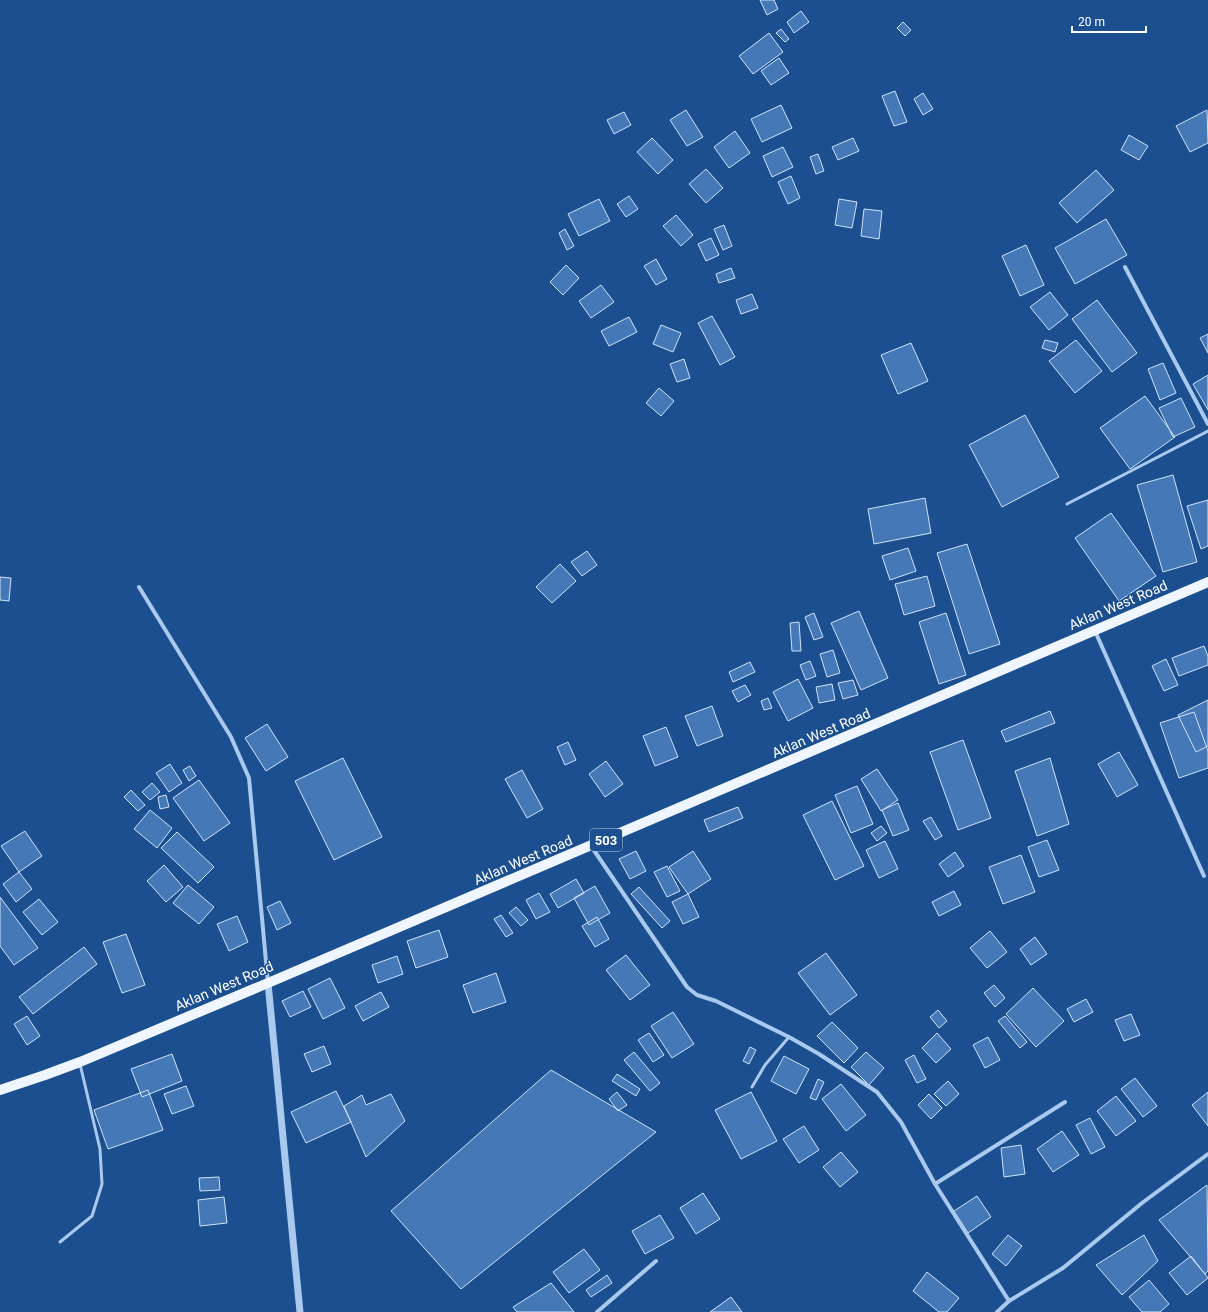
<svg xmlns="http://www.w3.org/2000/svg" width="1208" height="1312" viewBox="0 0 1208 1312" font-family="Roboto,sans-serif">
  <style>
    .building { fill: #4478b7; stroke: #cfe3fa }
    .lines { fill: none; stroke-linecap: round; stroke-linejoin: round }
    .service { stroke: #a9c9ee; stroke-width: 3 }
    .minor { stroke: #a9c9ee; stroke-width: 4 }
    .tertiary { stroke: #a9c9ee; stroke-width: 7 }
    .primary { stroke: #f0f6ff; stroke-width: 10 }
    .labels { text-anchor: middle; stroke-width: 3; stroke-linejoin: round; paint-order: stroke }
    .shield { fill: #1b4f8f; stroke: #bbcadd; stroke-width: 1 }
    .shield-label { font-size: 13px; font-weight: bold; fill: #fff }
    .street-label { font-size: 14px; fill: #fff; stroke: #1b4f8f }
  </style>
  <rect width="100%" height="100%" fill="#1b4f8f"/>
  <path class="building" d="M760,0h14l4,9 -11,6z
    M801,11l8,11 -15,11 -7,-11z
    M903,22l8,8 -6,6 -8,-8z
    M781,29l8,10 -4,3 -9,-9z
    M769,33l14,19 -30,22 -14,-18z
    M779,58l10,15 -18,12 -10,-14z
    M895,91l12,31 -13,4 -12,-30z
    M923,93l10,16 -10,6 -9,-16z
    M781,105l11,23 -30,14 -11,-23z
    M686,110l17,27 -16,9 -17,-26z
    M1207,110l1,33 -18,9 -14,-26z
    M624,112l7,13 -17,9 -7,-14z
    M735,131l15,22 -21,15 -15,-21z
    M1129,135l19,11 -9,14 -18,-10z
    M652,138l21,22 -15,14 -21,-22z
    M853,138l6,13 -21,9 -6,-13z
    M783,147l10,20 -21,10 -9,-21z
    M818,154l6,17 -8,3 -6,-17z
    M706,169l17,19 -17,15 -17,-19z
    M1096,170l18,20 -37,33 -18,-20z
    M791,176l9,22 -12,6 -10,-22z
    M629,196l9,13 -12,8 -9,-13z
    M599,199l11,22 -31,15 -11,-22z
    M839,199l18,3 -5,26 -17,-3z
    M864,209l18,2 -3,28 -18,-3z
    M676,215l17,20 -12,11 -18,-20z
    M1106,219l21,36 -52,29 -20,-36z
    M724,225l8,21 -9,4 -9,-21z
    M565,229l9,17 -7,4 -8,-17z
    M711,238l8,17 -13,6 -8,-17z
    M1026,245l18,40 -24,11 -18,-40z
    M656,259l11,20 -11,6 -12,-19z
    M566,265l13,13 -16,17 -13,-13z
    M731,268l4,10 -16,5 -3,-9z
    M601,285l13,17 -23,16 -12,-17z
    M1050,292l18,23 -19,15 -19,-23z
    M752,294l6,14 -17,6 -5,-14z
    M1097,300l40,53 -25,19 -40,-53z
    M712,316l23,41 -15,8 -22,-42z
    M629,317l8,15 -28,14 -8,-15z
    M661,325l20,8 -8,19 -20,-8z
    M1208,334v19l-8,-15z
    M1045,340l13,3 -3,9 -13,-4z
    M1076,340l26,31 -27,22 -26,-32z
    M911,343l17,38 -30,13 -17,-39z
    M684,359l6,19 -13,4 -7,-18z
    M1163,363l13,30 -16,7 -12,-31z
    M1208,375v35l-15,-26z
    M659,388l15,13 -13,15 -15,-13z
    M1145,396l30,41 -45,32 -30,-41z
    M1181,398l14,29 -22,10 -14,-29z
    M1025,415l34,62 -57,30 -33,-62z
    M1173,475l24,87 -34,10 -26,-87z
    M925,498l6,35 -57,11 -6,-35z
    M1208,500v46l-7,3 -14,-43z
    M1111,513l45,63 -37,25 -44,-63z
    M967,544l33,100 -31,10 -32,-101z
    M908,548l8,23 -26,9 -8,-24z
    M587,551l10,14 -15,11 -11,-14z
    M560,564l16,17 -24,22 -16,-16z
    M927,576l8,30 -31,9 -9,-31z
    M0,577l11,1 -2,23 -9,-1z
    M859,611l29,67 -27,12 -30,-67z
    M814,613l9,24 -9,3 -9,-23z
    M946,613l20,62 -27,9 -20,-62z
    M799,622l2,29h-9l-2,-28z
    M1204,646l4,10v9l-29,11 -7,-18z
    M833,650l7,23 -13,4 -7,-23z
    M1166,659l12,26 -14,6 -12,-25z
    M810,661l6,15 -10,4 -6,-15z
    M750,662l5,10 -22,10 -4,-10z
    M798,679l15,29 -25,13 -15,-29z
    M853,680l5,15 -15,4 -5,-16z
    M832,684l3,16 -16,3 -3,-16z
    M745,685l6,10 -13,7 -6,-11z
    M768,698l4,10 -8,2 -3,-9z
    M1208,700v46l-12,6 -18,-37z
    M712,706l11,30 -26,10 -12,-30z
    M1050,711l5,12 -49,19 -5,-11z
    M1194,712l14,39v17l-29,10 -19,-55z
    M267,724l21,33 -22,14 -21,-33z
    M666,727l12,30 -23,9 -12,-30z
    M963,740l28,78 -33,12 -28,-78z
    M568,742l8,18 -11,5 -8,-18z
    M1119,752l19,33 -21,12 -19,-33z
    M343,758l39,79 -48,23 -39,-79z
    M1050,758l19,66 -32,12 -22,-65z
    M606,761l17,23 -18,13 -16,-23z
    M170,764l12,19 -13,9 -13,-19z
    M190,766l6,10 -7,5 -6,-11z
    M877,769l21,31 -17,11 -20,-32z
    M522,770l21,39 -16,9 -22,-39z
    M199,780l31,43 -26,18 -31,-43z
    M152,783l8,9 -10,8 -8,-8z
    M857,786l16,38 -22,9 -16,-38z
    M131,790l14,15 -7,6 -14,-14z
    M166,795l3,12 -9,2 -2,-12z
    M832,801l32,65 -29,14 -32,-65z
    M898,803l11,27 -16,6 -11,-26z
    M738,807l5,11 -34,14 -5,-12z
    M150,810l22,18 -15,20 -23,-19z
    M931,817l11,19 -7,4 -12,-19z
    M881,826l6,7 -10,8 -6,-8z
    M25,831l17,25 -23,16 -18,-26z
    M177,832l37,35 -16,16 -37,-35z
    M1047,840l12,30 -20,7 -11,-30z
    M885,841l13,28 -19,9 -13,-28z
    M636,851l10,20 -16,8 -11,-20z
    M693,851l18,28 -23,15 -19,-27z
    M955,852l9,14 -16,11 -9,-13z
    M1021,855l14,37 -32,12 -14,-37z
    M164,865l19,22 -17,15 -19,-21z
    M667,866l13,25 -13,6 -13,-25z
    M19,872l13,17 -16,13 -13,-18z
    M576,879l8,14 -26,15 -8,-14z
    M188,885l26,22 -15,17 -26,-21z
    M595,886l15,27 -21,12 -15,-27z
    M639,887l31,34 -8,7 -31,-34z
    M954,891l7,14 -22,11 -7,-14z
    M539,893l11,19 -14,7 -10,-19z
    M688,894l11,23 -16,7 -11,-22z
    M0,897l38,51 -24,17 -14,-19z
    M39,899l19,23 -16,13 -19,-23z
    M280,901l11,22 -14,7 -10,-23z
    M516,907l12,13 -7,6 -12,-13z
    M501,915l12,18 -7,4 -12,-18z
    M237,916l11,26 -19,9 -12,-27z
    M597,917l12,22 -14,8 -13,-21z
    M439,930l9,27 -32,11 -9,-27z
    M990,931l17,21 -20,16 -17,-20z
    M126,934l19,51 -23,8 -19,-51z
    M1035,937l12,17 -16,11 -11,-16z
    M84,947l13,17 -64,50 -14,-17z
    M826,953l31,42 -27,20 -32,-42z
    M626,955l24,30 -20,15 -24,-30z
    M397,956l6,18 -25,9 -6,-18z
    M496,973l10,29 -33,11 -10,-28z
    M330,978l15,30 -22,11 -15,-30z
    M994,985l11,13 -10,9 -11,-14z
    M1033,988l31,33 -28,26 -30,-33z
    M303,991l8,16 -21,10 -8,-16z
    M381,992l8,15 -26,14 -8,-15z
    M1086,999l7,13 -19,10 -7,-13z
    M938,1010l9,11 -8,7 -9,-11z
    M673,1012l21,32 -22,14 -21,-32z
    M1131,1014l9,21 -16,6 -9,-21z
    M27,1016l13,20 -13,9 -13,-21z
    M1005,1016l22,26 -7,6 -22,-27z
    M832,1022l26,26 -14,15 -27,-27z
    M649,1033l15,22 -11,7 -15,-22z
    M937,1033l14,16 -15,14 -14,-15z
    M988,1037l12,23 -15,8 -12,-23z
    M324,1046l7,18 -19,8 -8,-18z
    M750,1047l6,3 -7,14 -6,-3z
    M634,1052l26,31 -10,8 -26,-31z
    M866,1052l18,16 -15,17 -18,-18z
    M172,1054l10,27 -40,16 -11,-28z
    M914,1055l12,24 -9,4 -12,-23z
    M784,1056l25,13 -13,25 -25,-13z
    M551,1070l105,62 -195,157 -70,-78z
    M617,1074l23,15 -4,7 -24,-15z
    M1135,1078l22,28 -14,11 -22,-28z
    M818,1079l6,3 -8,18 -6,-2z
    M948,1081l11,13 -13,12 -12,-12z
    M841,1084l25,31 -20,16 -24,-32z
    M186,1086l8,20 -22,8 -8,-20z
    M148,1090l15,40 -55,19 -14,-39z
    M336,1091l15,31 -45,21 -15,-31z
    M617,1092l10,13 -9,6 -9,-12z
    M751,1092l26,49 -36,18 -26,-49z
    M1208,1092v34l-16,-21z
    M391,1094l14,27 -39,36 -22,-51 18,-11 4,10z
    M929,1094l13,14 -11,11 -13,-14z
    M1116,1096l20,25 -20,15 -19,-25z
    M1090,1118l15,29 -14,7 -15,-29z
    M804,1126l15,24 -20,13 -16,-24z
    M1062,1131l17,24 -26,17 -16,-23z
    M1021,1145l4,29 -21,3 -3,-29z
    M841,1152l17,20 -18,15 -17,-20z
    M219,1177l1,13 -20,1 -1,-13z
    M1207,1185l1,86 -3,3 -46,-54z
    M703,1193l17,26 -24,15 -16,-26z
    M977,1196l14,21 -23,16 -14,-22z
    M224,1197l3,26 -27,3 -2,-26z
    M660,1215l14,23 -29,16 -13,-23z
    M1008,1235l14,11 -16,20 -14,-12z
    M1144,1235l14,26 -36,34 -26,-30z
    M584,1249l16,21 -31,23 -16,-21z
    M1191,1256l17,22 -21,17 -18,-22z
    M927,1272l32,26 -12,14h-8l-26,-21z
    M607,1275l5,8 -21,14 -5,-7z
    M1149,1280l20,24 -9,8h-18l-13,-15z
    M551,1283l23,29h-57l-4,-5z
    M731,1297l11,15h-32z"/>
  <g class="lines">
    <path class="service" d="M1067,504l141,-73
      M752,1087l13,-22 24,-28
      M60,1242l32,-26 10,-32 -2,-35 -20,-85"/>
    <path class="minor" d="M1125,267l83,157
      M139,587l92,150 18,41 19,205
      M1095,631l109,245
      M591,846l96,141 10,8 19,6 73,36 30,17 58,38 24,30 34,62 74,117
      M935,1184l130,-82
      M597,1312l59,-51
      M997,1312l12,-11 54,-33 79,-65 66,-49"/>
    <path class="tertiary" d="M268,983l32,329"/>
    <path class="primary" d="M0,1090l45,-15 35,-13 188,-79 940,-401"/>
  </g>
  <g class="labels">
    <rect class="shield" x="590" y="829" width="32" height="22" rx="3"/>
    <g class="shield-label">
      <text x="606" y="845">503</text>
    </g>
    <g class="street-label">
      <text transform="translate(1118 605) rotate(-23)" y="5">Aklan West Road</text>
      <text transform="translate(821 733) rotate(-23)" y="5">Aklan West Road</text>
      <text transform="translate(523 860) rotate(-23)" y="5">Aklan West Road</text>
      <text transform="translate(224 986) rotate(-23)" y="5">Aklan West Road</text>
    </g>
  </g>
  <path d="M1072 26v6h74v-6" fill="none" stroke="#ffffff" stroke-width="2"/>
  <text x="1078" y="26" font-size="12" fill="#ffffff" stroke="#1b4f8f" stroke-width="3" paint-order="stroke">20 m</text>
</svg>
